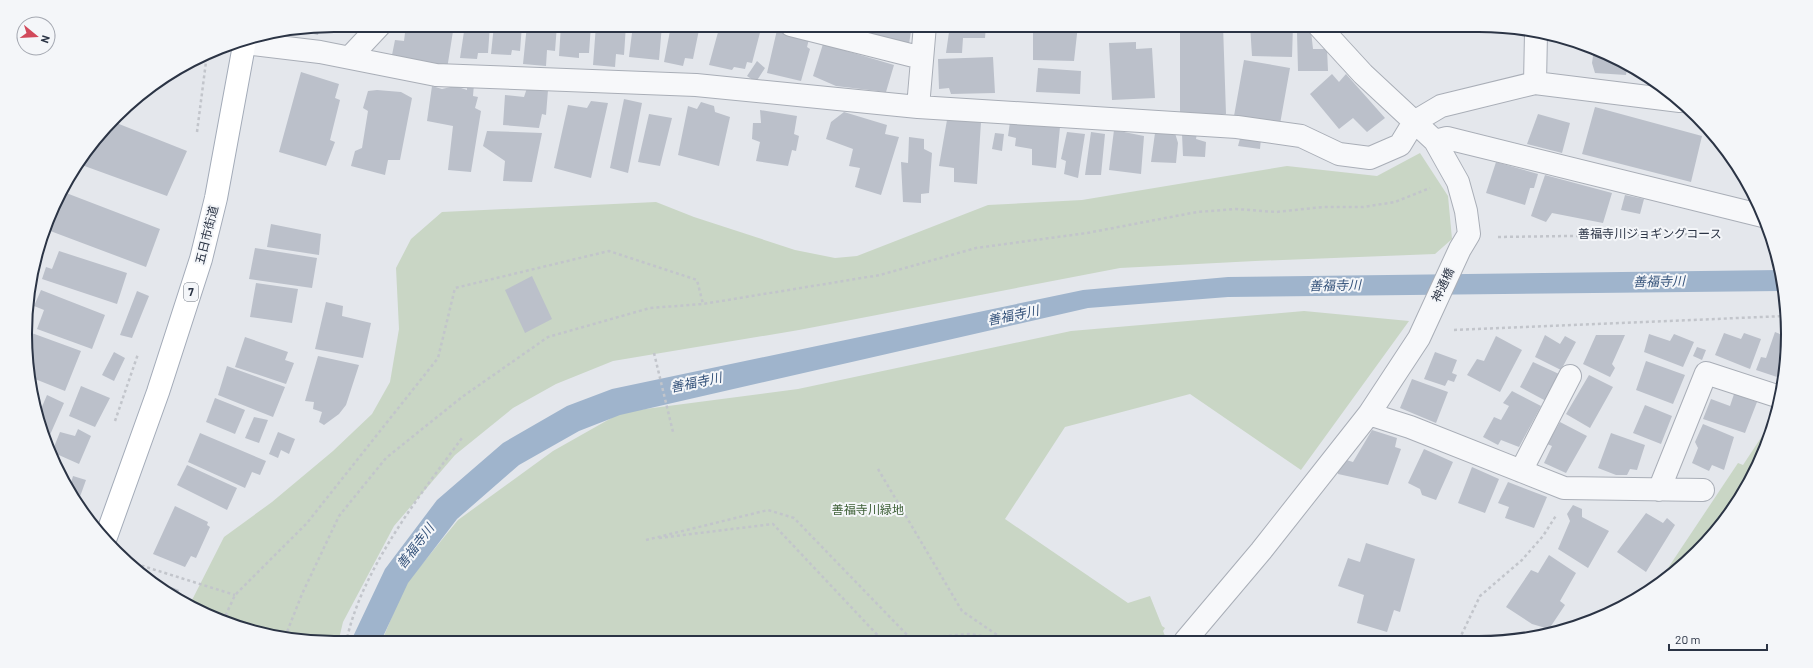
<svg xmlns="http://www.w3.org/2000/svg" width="1813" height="668" viewBox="0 0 1813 668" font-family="Barlow,'Noto Sans JP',sans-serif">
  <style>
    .green { fill: #c9d6c5 }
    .water { fill: #9fb4cc }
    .building { fill: #bbc0ca }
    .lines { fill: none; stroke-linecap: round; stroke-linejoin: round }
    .minor-casing { stroke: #a9aeb7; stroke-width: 24 }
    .major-casing { stroke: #a3abb8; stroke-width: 24 }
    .path { stroke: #c2c5cb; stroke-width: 2.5; stroke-dasharray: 3 3; stroke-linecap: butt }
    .minor { stroke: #f7f8fa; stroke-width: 22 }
    .major { stroke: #fff; stroke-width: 22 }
    .labels { text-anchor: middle; stroke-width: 4; stroke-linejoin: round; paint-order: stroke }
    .shield { fill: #f4f6f9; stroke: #676e7b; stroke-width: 1 }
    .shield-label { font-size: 11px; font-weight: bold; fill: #2b3445 }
    .street-label { font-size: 12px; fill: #2b3445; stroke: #f4f6f9 }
    .park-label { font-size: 12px; fill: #3f6138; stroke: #f4f6f9 }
    .water-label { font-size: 13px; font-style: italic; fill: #34527a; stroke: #f4f6f9 }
    .rim { fill: none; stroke: #2b3445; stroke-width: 2 }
  </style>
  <rect width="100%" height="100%" fill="#e4e7ec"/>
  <path class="green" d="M1420,153l28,43 4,43 -17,15 -180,7 -135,7 -321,62 -186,31 -57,23 -43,24 -58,47 -61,71 -51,96 -5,21 -84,-11 -57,-21 -8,-5 35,-69 48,-35 61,-51 39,-37 18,-32 9,-53 -3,-61 15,-29 31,-27 214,-10 38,15 101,33 40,8 22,-2 131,-51 94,-5 205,-34 90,10z
    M1304,311l105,10 -108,149 -111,-76 -125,33 -60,92 123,84 22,-7 12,30 3,2 -2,3 4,10 -786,2 24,-58 53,-65 95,-69 69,-39 176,-23 273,-58z
    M1778,412l-42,93 -53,61 -25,17 80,-120 5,2z"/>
  <path class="water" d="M1780,270l5,21 -557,6 -140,11 -468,107 -41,16 -60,34 -62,54 -49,64 -28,60h-30l35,-74 52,-69 66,-57 64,-37 45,-17 471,-99 145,-13z"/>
  <path class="building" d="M406,25h48l-7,44 -56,-9 4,-20 9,1z
    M465,25h25l-2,28h-10l-1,6 -17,-1z
    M494,25h28l-2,26 -8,-1 -1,5 -20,-1z
    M527,25h30l-2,26 -8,-1 -1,16 -23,-2z
    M561,25h30l-2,28h-10v5l-20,-2z
    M596,25h30l-2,30 -8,-1 -1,13 -22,-2z
    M633,25h29l-3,35 -30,-3z
    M675,25h25l-7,34 -8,-1 -2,8 -19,-4 6,-31 4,1z
    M720,25h42l-10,38 -5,-1 -2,7 -11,-2 -2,3 -23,-5z
    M859,25h53l-3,19 -51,-10z
    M950,25h36l-1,13h-22l-1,15h-16z
    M1033,25h45l-4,36 -41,-1z
    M1100,25h38v1l-38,5z
    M1180,25h43l3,89 -46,1z
    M1250,25h43l-1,32 -40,-1z
    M320,27l-2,8 -18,-4z
    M777,30l32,9 -2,8 3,2 -9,32 -34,-8z
    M1311,31l2,18h14l1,22h-30l-1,-39z
    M1544,34l15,2 11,4v3l-26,-5z
    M1136,42v7l16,-1 3,50 -43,2 -3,-57z
    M823,44l71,21 -8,27 -50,-6 -23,-10z
    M1594,49l22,8 12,7 -2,11 -31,-2 -3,-10z
    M993,57l2,36 -44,1 -2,-6 -10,1 -1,-30z
    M1244,60l46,8 -10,56 -46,-8z
    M757,61l8,7 -9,14 -9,-6z
    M1038,68l43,3 -1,23 -44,-2z
    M301,72l38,12 -4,14 5,2 -10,40 5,2 -9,24 -47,-14z
    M1332,74l7,8 7,-8 39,44 -18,14 -14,-14 -14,11 -29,-35z
    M467,84h7l-1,12 5,1 -3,11 6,3 -10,61 -23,-2 5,-44 -26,-5 5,-35 10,3 13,-3 12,4z
    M527,88l21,2 -2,25 -4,-1 -3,14 -36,-3 2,-30 19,2z
    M377,90l24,2 11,6 -12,62h-12l-3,15 -34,-9 4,-15 7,-3 6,-37 -5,-3 5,-17z
    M624,99l18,4 -14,70 -18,-5z
    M591,101l17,2 -17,75 -37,-10 14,-63 19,3z
    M701,102l13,4 1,6 15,5 -11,49 -41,-11 10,-49 9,3z
    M1595,107l107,29 -11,46 -109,-28z
    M760,110l37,6 -3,18 5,2 -3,15 -4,-1 -4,16 -32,-5 4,-19 -8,-3 1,-16h8z
    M844,112l43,13 -2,9 14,3 -18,58 -26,-8 5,-19 -11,-2 4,-17 -27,-10 5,-17z
    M649,114l23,4 -12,48 -22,-4z
    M1538,114l32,9 -8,30 -35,-9z
    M947,120l34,2 -4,62 -23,-2v-14l-15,-2z
    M114,122l73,29 -20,45 -88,-32z
    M1010,122l50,5 -4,41 -24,-3v-16l-17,-3 1,-8 -8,-2z
    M1114,130l30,6 -3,38 -32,-4z
    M487,131l55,2 -10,49 -29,-1 2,-20 -22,-15z
    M1067,132l18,2 -7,44 -14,-4 2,-13 -5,-2z
    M1091,132l14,2 -4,41h-16z
    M995,133l9,1 -2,17 -10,-2z
    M1155,133h20l3,10 -2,20 -25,-1z
    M1197,133l-1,6 10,3 -1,15 -22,-1 -1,-22z
    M1241,135l20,3 -1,11 -22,-3z
    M909,137l15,2v10l8,4 -3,40 -8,1v9l-18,-1 -2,-40 7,1z
    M1496,162l42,12 -4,14h-4l-5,17 -39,-12z
    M1741,172l6,8 2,5 -7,1z
    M1545,175l67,18 -9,30 -51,-10 -6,9 -15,-6z
    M61,191l99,38 -14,38 -101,-38z
    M1625,195l19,4 -4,15 -19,-4z
    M271,224l50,10 -2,21 -52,-8z
    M255,248l62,10 -5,30 -63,-9z
    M59,251l68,22 -10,31 -75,-25 4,-12 6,2z
    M532,276l20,43 -27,14 -20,-43z
    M256,283l42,6 -6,34 -42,-6z
    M41,290l64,25 -13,34 -55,-20 7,-19 -10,-4z
    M137,291l12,5 -17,42 -12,-3z
    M326,302l17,4 -1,10 29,7 -8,35 -48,-9z
    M29,332l52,19 -16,40 -35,-14z
    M1775,332l12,5v17l-4,25 -27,-9 5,-13 5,1z
    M1724,333l17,6 3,-6 17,6 -11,30 -35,-14z
    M1649,334l21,7 4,-7 20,8 -11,25 -39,-15z
    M1545,335l15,9 5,-8 11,6 -15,28 -26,-13z
    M1596,335h29l-13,29 3,4 -5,9 -27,-13z
    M1496,336l26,14 -22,42 -33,-17 10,-16 7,2z
    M245,337l43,15 -3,8 9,3 -8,21 -51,-17z
    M1697,347l9,3 -4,10 -9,-4z
    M114,352l11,6 -11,23 -12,-6z
    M1435,352l22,8 -5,13 5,2 -3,7 -6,-2 -3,6 -21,-7z
    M318,356l41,9 -13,40 -7,9 -15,11 -5,-3 3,-10 -9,-3 1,-7 -9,-1z
    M1646,361l39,14 -12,29 -37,-14z
    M1533,362l26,12 -13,27 -26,-14z
    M227,366l58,21 -12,30 -55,-22z
    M1589,375l24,12 -23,41 -24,-14z
    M1412,379l36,13 -12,31 -36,-15z
    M81,386l29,12 -15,29 -26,-11z
    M1512,391l29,15 -22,41 -18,-7 -3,5 -15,-8 11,-20 7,3 8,-14 -6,-3z
    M1734,394l23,8 -12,31 -42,-14 8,-20 19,7z
    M47,395l17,8 -18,41 -8,-28z
    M215,398l30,12 -10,24 -29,-12z
    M1645,405l27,11 -11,28 -28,-11z
    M254,417l14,3 -9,23 -14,-5z
    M1560,422l27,14 -21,37 -22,-10 8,-17 -5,-2z
    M1703,424l31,13 -10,33 -12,-5 -3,6 -17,-8 6,-15 -3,-6z
    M78,429l13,7 -12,28 -27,-12 8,-20 15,4z
    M1372,430l25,8 -2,9 6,2 -13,36 -50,-11 -1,-6 6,-9 10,3z
    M278,432l17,7 -6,15 -8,-4 -3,8 -9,-4z
    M200,433l66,28 -6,14 -8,-3 -7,16 -57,-26z
    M1611,433l34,12 -8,25 -7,-1 -3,6h-11l-18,-7z
    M1424,449l29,13 -17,38 -14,-5 -2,-6 -12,-6z
    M187,465l50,23 -10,22 -50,-25z
    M1472,467l27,12 -14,34 -27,-10z
    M73,476l13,4 -9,25 -8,-15z
    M1508,482l39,15 -13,31 -29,-10 4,-11 -11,-4z
    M1573,505l9,4v8l27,14 -21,37 -30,-19 12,-28 -3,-7z
    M175,506l33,16 -1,3 3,2 -14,31 -5,-2 -6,11 -32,-13z
    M1646,513l17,10 4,-5 8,7 -29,47 -29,-20z
    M1366,543l49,16 -15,53 -6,-2 -7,22 -30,-9 7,-28 -26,-9 10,-28 12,4z
    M1549,555l27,18 -16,28 5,4 -16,24 -17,-5 -26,-17 25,-37 7,3z
    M143,576l36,14 -3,8 -30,-19z
    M1623,600l7,1 -14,10z"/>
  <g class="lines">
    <defs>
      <path id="minor" d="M791,25l131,33
        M244,43l76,9 116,23 260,10 222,22 319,20 64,9 38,18 31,4 30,-13 14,-23 27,-16 94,-23 145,18
        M350,57l30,-32
        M1535,83l1,-50
        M918,107l7,-82
        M1435,141l12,-3 316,78
        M1369,414l41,13 154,61 139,2
        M1521,471l49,-95
        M1659,490l47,-117 74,24
        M1185,641l76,-90 108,-137 50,-76 41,-89 9,-15 -3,-23 -8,-29 -23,-41 -72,-67 -45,-49"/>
      <path id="major" d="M106,537l52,-145 43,-133 15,-61 29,-158"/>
    </defs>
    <use href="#minor" class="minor-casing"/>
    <use href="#major" class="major-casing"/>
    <path class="path" d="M197,132l10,-78
      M1498,237l212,-3
      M1454,330l332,-14
      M654,353l19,79
      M115,421l23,-67
      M878,469l84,142 44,30
      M659,538l114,-14 111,118
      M646,540l122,-30 26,8 120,124
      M130,562l105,33
      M223,621l12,-26 72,-72 131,-165 17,-70 154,-37 88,29 6,24
      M285,637l17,-43 37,-78 47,-58 76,-61 86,-60 102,-29 53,-4 177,-29 96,-27 111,-15 110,-21 39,-3 40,3 47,-5h40l32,-5 35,-14
      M913,639l56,-5 31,5
      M1459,640l21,-44 42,-36 21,-24 14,-22
      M346,643c14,-71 73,-147 116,-205"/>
    <use href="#minor" class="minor"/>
    <use href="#major" class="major"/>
  </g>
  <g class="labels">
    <rect class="shield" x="184" y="283" width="14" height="18" rx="3"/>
    <g class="shield-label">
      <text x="191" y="296">7</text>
    </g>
    <g class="street-label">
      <text x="1650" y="238">善福寺川ジョギングコース</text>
      <text transform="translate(207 235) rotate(-76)" y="4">五日市街道</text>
      <text transform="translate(1443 285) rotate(-65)" y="4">神通橋</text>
    </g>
    <g class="park-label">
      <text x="868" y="514">善福寺川緑地</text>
    </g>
    <g class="water-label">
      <text transform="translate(1659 281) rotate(-1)" y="5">善福寺川</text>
      <text transform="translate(1335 285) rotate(-1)" y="5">善福寺川</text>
      <text transform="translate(1013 315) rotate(-12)" y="5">善福寺川</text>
      <text transform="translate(696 382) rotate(-12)" y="5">善福寺川</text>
      <text transform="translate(415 546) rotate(-53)" y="5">善福寺川</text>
    </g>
  </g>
  <path d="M0 0H1813V668H0ZM334 32H1479A302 302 0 0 1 1781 334V334A302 302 0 0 1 1479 636H334A302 302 0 0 1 32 334V334A302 302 0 0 1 334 32Z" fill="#f4f6f9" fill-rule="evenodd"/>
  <path class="rim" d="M334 32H1479A302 302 0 0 1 1781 334V334A302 302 0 0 1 1479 636H334A302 302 0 0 1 32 334V334A302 302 0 0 1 334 32Z"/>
  <g transform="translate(36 36) rotate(108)"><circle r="19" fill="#f4f6f9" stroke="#a4a8b1"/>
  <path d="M0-3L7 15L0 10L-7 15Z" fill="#d1495b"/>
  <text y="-6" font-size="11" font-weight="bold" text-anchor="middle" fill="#2b3445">N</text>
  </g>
  <path d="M1669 644v6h98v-6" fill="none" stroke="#2b3445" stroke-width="2"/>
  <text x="1675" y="644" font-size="12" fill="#2b3445" stroke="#f4f6f9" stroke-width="3" paint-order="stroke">20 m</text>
</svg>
